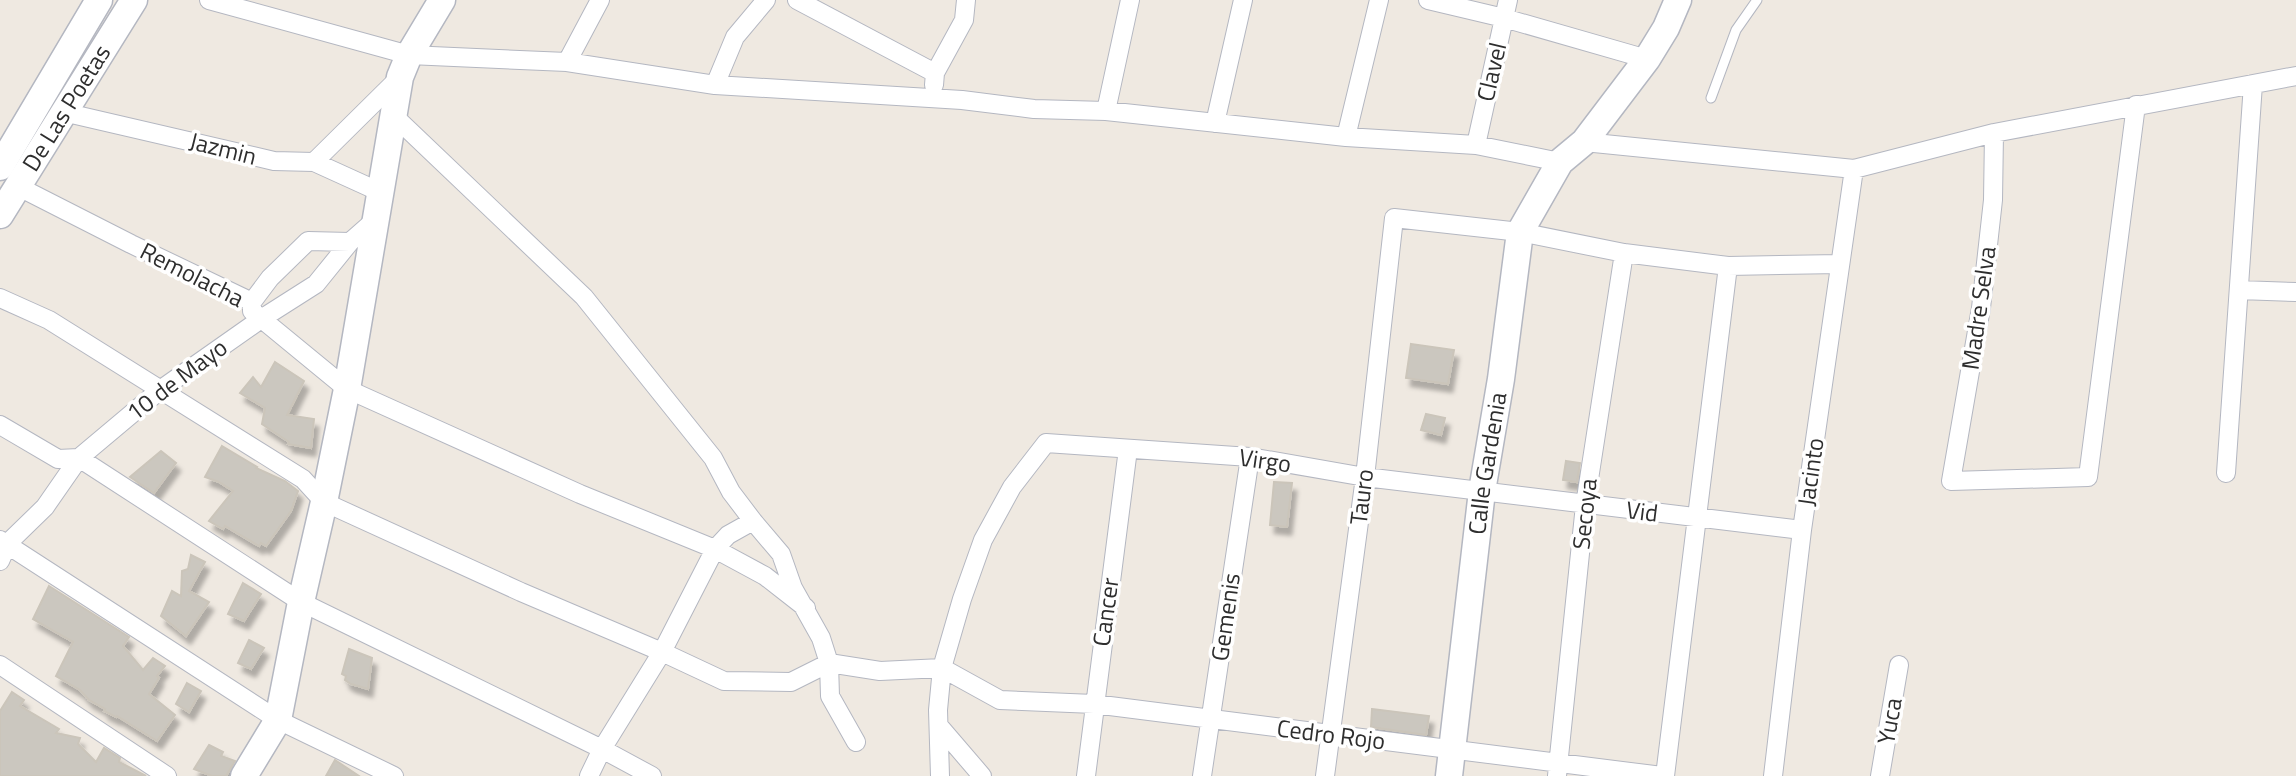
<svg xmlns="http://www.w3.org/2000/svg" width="2296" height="776" viewBox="0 0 2296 776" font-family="'Titillium Web',sans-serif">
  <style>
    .building { fill: #cbc7bf; stroke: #cbc5ba; stroke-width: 2; filter: url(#shadow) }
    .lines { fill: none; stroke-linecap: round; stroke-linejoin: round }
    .lane-casing { stroke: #b4b7c1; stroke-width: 11 }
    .street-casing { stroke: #b4b7c1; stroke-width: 20 }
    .secondary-casing { stroke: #b4b7c1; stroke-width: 29 }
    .lane { stroke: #fff; stroke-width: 9 }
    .street { stroke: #fff; stroke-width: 18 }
    .secondary { stroke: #fff; stroke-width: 26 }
    .labels { text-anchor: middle; stroke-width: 7; stroke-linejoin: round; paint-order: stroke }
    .street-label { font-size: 24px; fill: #2e2e2e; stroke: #fff }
  </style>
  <defs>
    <filter id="shadow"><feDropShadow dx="4.5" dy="8" stdDeviation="2" flood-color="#0004"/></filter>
  </defs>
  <rect width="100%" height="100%" fill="#efe9e1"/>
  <path class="building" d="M1411,344l43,6 -6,34 -42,-6z
    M275,362l29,19 -17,34 27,4 -3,29 -23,-4 1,-2 -27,-18 3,-16 -25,-15 13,-16 8,10z
    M1426,414l19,4 -4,17 -20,-5z
    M222,446l35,21 -1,1 29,13 13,10 -7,20 -25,35 -5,-3 -2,3 -34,-20 -2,3 -14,-8 24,-30 -14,-9 -14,-5z
    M161,451l15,12 -22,30 -24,-16z
    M1566,461l14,2 -3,19 -14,-2z
    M1274,482l18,1 -5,44 -17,-2z
    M191,555l14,7 -16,29 20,11 -23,34 -25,-20 11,-25 9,5 1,-25 6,-2z
    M243,583l18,11 -17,27 -16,-7z
    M49,586l80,51 -6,9 20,24 10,-12 12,8 -8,10 2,2 -10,16 26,21 -18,26 -40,-25 -1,1 -12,-6 1,-2 -16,-9 -9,-10 -24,-14 17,-34 -40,-23z
    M249,640l15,8 -13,21 -13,-6z
    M349,649l23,9 -4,31 -17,-5 -6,-4 1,-4 -4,-2z
    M187,683l14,8 -12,21 -13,-8z
    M12,692l12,8 -4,6 39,23 -3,4 24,5 -2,6 18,18 8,-14 16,10 -1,4 27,14h-146v-65z
    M1372,709l57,7 -3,19 -55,-8z
    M209,745l14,7 -2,4 14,5 -9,15h-14l-18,-7z
    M335,760l24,16h-33z"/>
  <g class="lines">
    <defs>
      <path id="lane" d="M1711,98l25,-68 21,-30"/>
      <path id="street" d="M209,0l200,55 158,7 148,23 247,15 72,9 72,2 240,26 130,8 84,17
        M797,0l138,73
        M1428,0l76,18 143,41
        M567,62l33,-62
        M715,85l20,-48 31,-37
        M934,85l1,-12 29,-53 2,-20
        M1106,111l24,-111
        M63,112l211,49 40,1 66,30
        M394,116l190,181 129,161 18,34 22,29 -25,14 -13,14 -53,103 -60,97 -13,27
        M1215,123l28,-123
        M1994,133l-1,67 -12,108 -30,173 137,-4 48,-372
        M1346,137l33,-137
        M1584,142l270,27 140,-36 302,-57
        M1476,145l32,-145
        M314,162l86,-85
        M17,186l114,58 121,58v9l95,78 233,105 135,55 50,27 41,32
        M2239,290l57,2
        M0,298l49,22 254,159 21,23 197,90 141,60 62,29 67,1 38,-19 51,8 62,-3 58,32 94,4 568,72
        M252,302l18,-24 38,-37 42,1
        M0,425l58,34 21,-1 222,144 301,147 50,27
        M2226,473l27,-389
        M753,521l28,33 12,34 28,50 8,25 1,33 26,46
        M0,540l278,180 116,56
        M0,561l8,-18 37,-36 34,-49 81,-68 101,-71 55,-35 34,-42 25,-22
        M0,665l167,111
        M940,727l42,49
        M940,776l-2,-66 4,-42 20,-69 21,-59 29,-53 34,-44 204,14 115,20 437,53
        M1086,776l42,-327
        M1202,776l48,-319
        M1325,776l40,-299 29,-259 126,14 104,21 104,13 112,-2
        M1557,776l28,-271 39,-252
        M1665,776l63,-510
        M1773,776l29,-246 52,-361
        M1880,776l19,-111"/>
      <g id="secondary">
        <path d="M0,167l99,-167"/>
        <path id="s1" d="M0,215l134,-215"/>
        <path d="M244,776l34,-56 23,-118 23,-100 23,-113 53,-312 9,-22 33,-55"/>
        <path id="s2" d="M1449,776l33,-285 19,-112 19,-147 40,-70 24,-20 63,-83 19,-31 12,-28"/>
      </g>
    </defs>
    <use href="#lane" class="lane-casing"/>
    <use href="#street" class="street-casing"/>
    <use href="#secondary" class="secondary-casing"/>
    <use href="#lane" class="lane"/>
    <use href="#street" class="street"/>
    <use href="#secondary" class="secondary"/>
  </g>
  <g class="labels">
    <g class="street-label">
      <text transform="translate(1492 72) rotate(-77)" y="8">Clavel</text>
      <text dy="8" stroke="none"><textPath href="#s1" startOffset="126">De Las Poetas</textPath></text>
      <text transform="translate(223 149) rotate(14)" y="8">Jazmin</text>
      <text transform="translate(192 275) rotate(27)" y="8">Remolacha</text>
      <text transform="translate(1979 308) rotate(-82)" y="8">Madre Selva</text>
      <text transform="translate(177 380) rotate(-37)" y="8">10 de Mayo</text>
      <text transform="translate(1265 461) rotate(8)" y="8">Virgo</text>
      <text dy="8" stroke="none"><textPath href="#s2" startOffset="315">Calle Gardenia</textPath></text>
      <text transform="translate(1811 472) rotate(-82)" y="8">Jacinto</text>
      <text transform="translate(1362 497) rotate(-83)" y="8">Tauro</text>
      <text transform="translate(1642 512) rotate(7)" y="8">Vid</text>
      <text transform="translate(1585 514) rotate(-84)" y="8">Secoya</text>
      <text transform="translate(1106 612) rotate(-82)" y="8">Cancer</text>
      <text transform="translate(1226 617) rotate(-82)" y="8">Gemenis</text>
      <text transform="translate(1890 721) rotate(-80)" y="8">Yuca</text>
      <text transform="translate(1331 735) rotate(7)" y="8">Cedro Rojo</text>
    </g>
  </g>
</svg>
